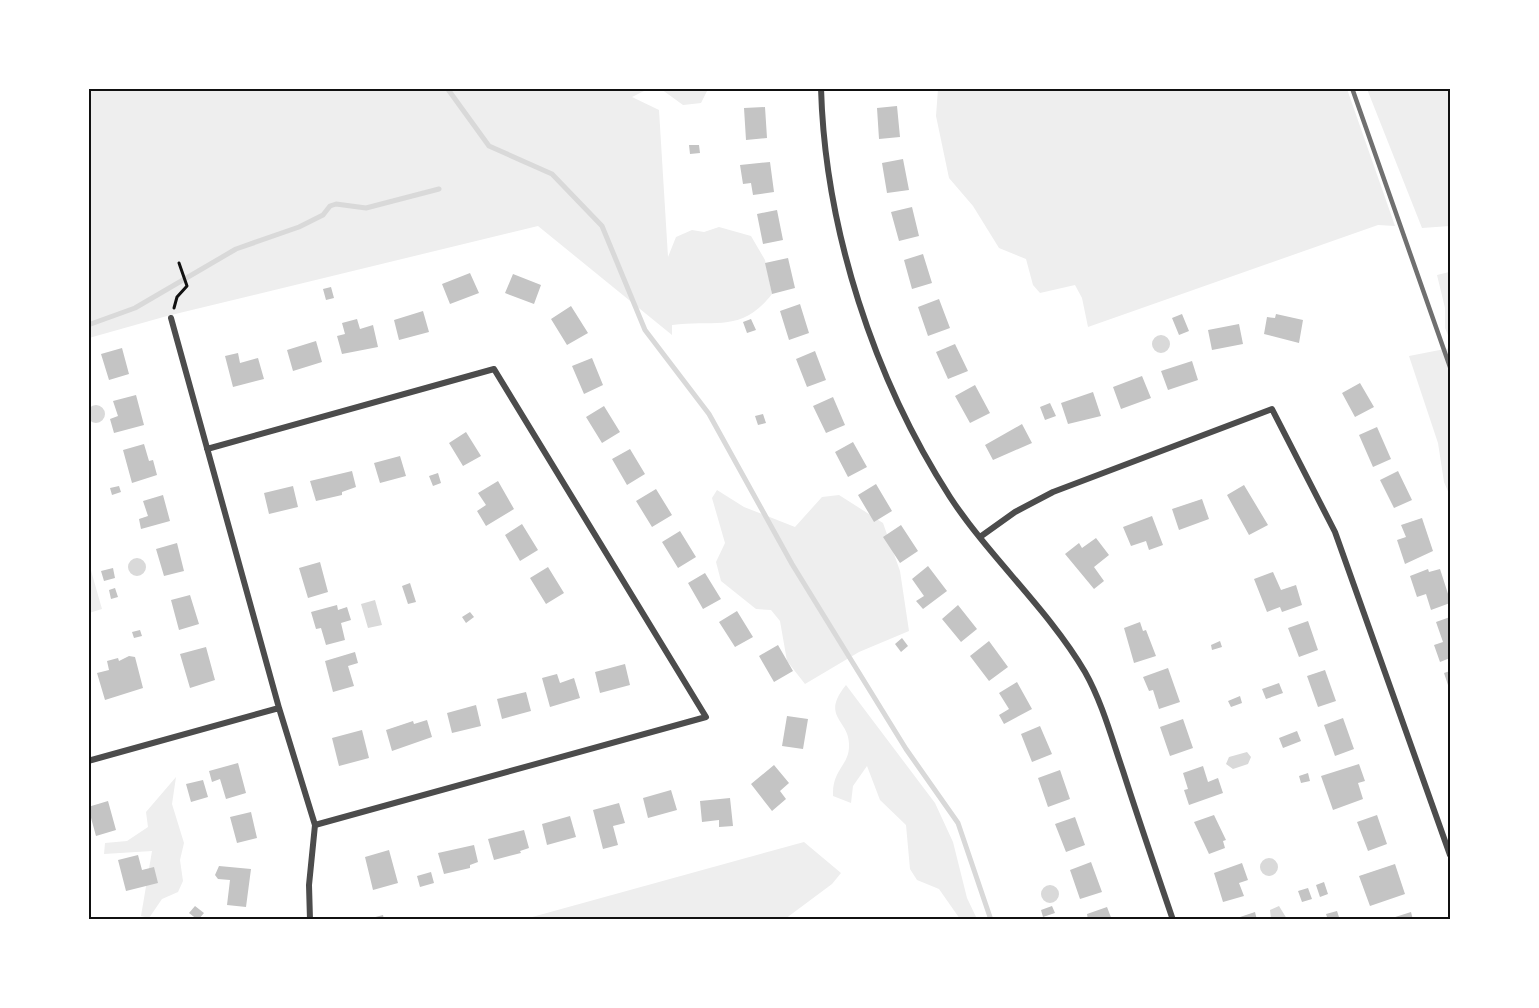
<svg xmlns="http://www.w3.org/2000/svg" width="1539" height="1008" viewBox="0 0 1539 1008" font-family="Rubik,sans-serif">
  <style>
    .green { fill: #eee }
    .water { fill: #d9d9d9 }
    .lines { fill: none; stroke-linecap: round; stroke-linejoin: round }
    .stream { stroke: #d9d9d9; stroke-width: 5 }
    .building { fill: #c4c4c4 }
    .path { stroke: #111; stroke-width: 3 }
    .minor { stroke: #4c4c4c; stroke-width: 6 }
    .rail { stroke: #707070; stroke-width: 4.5 }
    .neatline { fill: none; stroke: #111; stroke-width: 2 }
  </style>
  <rect width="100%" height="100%" fill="#fff"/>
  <path class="green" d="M89,89h559l-16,8 27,13 9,147 8,-20 16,-7 12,2 15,-5 32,9 14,24 7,34c-31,40 -57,25 -100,31v10l-134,-109 -371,90 -78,22z
    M661,89h47l-7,14 -18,2z
    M938,89h409l48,137 -17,-1 -290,102 -6,-29 -7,-13 -35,8 -7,-8 -7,-26 -27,-11 -26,-42 -24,-28 -13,-62z
    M1367,89h83v137l-28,2z
    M1449,272l1,1v67l-5,-12v-20l-8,-33z
    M1450,348v148l-6,-14 -6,-39 -29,-87z
    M717,490l27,17 51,20 27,-30 17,-2 44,28 17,48 9,60 -50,21 -54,32 -18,-23 -7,-40 -9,-11 -15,-1 -35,-28 -5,-19 9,-19 -13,-45z
    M88,560l14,49 -13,4h-1z
    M846,685l89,118 18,39 14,56 10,21h-17l-21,-30 -22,-9 -7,-11 -4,-44 -26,-25 -13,-34 -14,20 -2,17 -18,-7c-1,-28 17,-30 16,-52 0,-24 -29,-27 -3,-59z
    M176,777l-4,27 12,39 -4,17 3,21 -5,11 -16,7 -13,19 -8,-2 11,-65 -48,3 1,-11 22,-2 21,-14 -2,-15z
    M804,842l37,31 -9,11 -47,35h-260z"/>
  <path class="water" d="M1152 344a9 9 0 1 1 18 0a9 9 0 1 1-18 0Z
    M87 414a9 9 0 1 1 18 0a9 9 0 1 1-18 0Z
    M128 567a9 9 0 1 1 18 0a9 9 0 1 1-18 0Z
    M375,600l7,25 -14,3 -7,-24z
    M1247,752l4,5 -3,7 -15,5 -7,-5 3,-7z
    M1260 867a9 9 0 1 1 18 0a9 9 0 1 1-18 0Z
    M1041 894a9 9 0 1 1 18 0a9 9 0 1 1-18 0Z
    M1279,906l8,13h-16l-1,-9z"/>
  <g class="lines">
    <path class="stream" d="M447,88l42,58 63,28 50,52 43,104 64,84 83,150 56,91 58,94 52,74 33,97
      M88,325l47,-17 101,-59 63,-22 24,-12 7,-9 6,-2 30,4 73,-19"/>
  </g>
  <path class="building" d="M897,106l3,31 -21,2 -2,-31z
    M765,107l2,31 -21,2 -2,-32z
    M689,145h10l1,8 -10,1z
    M903,159l6,31 -22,3 -5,-30z
    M770,162l4,30 -21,3 -2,-12 -8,1 -3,-19z
    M912,207l7,29 -20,5 -8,-29z
    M777,210l6,30 -20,4 -6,-30z
    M923,254l9,29 -20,6 -8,-29z
    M788,258l7,30 -23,6 -7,-31z
    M470,273l9,20 -29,11 -8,-20z
    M513,274l28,11 -7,19 -29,-11z
    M331,287l3,11 -8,2 -3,-11z
    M939,299l11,29 -22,8 -10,-29z
    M800,304l9,29 -20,7 -9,-29z
    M571,306l17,27 -21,12 -16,-26z
    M423,311l6,21 -30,8 -5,-20z
    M1182,314l7,17 -10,4 -7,-17z
    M1276,314l27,6 -4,23 -35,-9 3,-17 8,1z
    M357,319l3,10 13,-4 5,22 -36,7 -5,-18 8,-2 -3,-11z
    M751,319l5,11 -9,3 -4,-11z
    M1239,324l4,20 -31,6 -4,-20z
    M316,341l6,21 -29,9 -6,-21z
    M955,344l13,27 -20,8 -12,-27z
    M122,348l7,26 -20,6 -8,-26z
    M815,351l11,29 -19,7 -11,-28z
    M238,353l2,10 18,-5 6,21 -31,8 -8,-31z
    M592,358l11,27 -19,9 -12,-28z
    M1192,361l6,19 -30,10 -7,-19z
    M1142,376l9,22 -30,11 -8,-22z
    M1360,383l14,24 -19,10 -13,-24z
    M975,385l15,28 -20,10 -15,-27z
    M1093,392l8,24 -33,8 -7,-21z
    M136,395l8,30 -30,8 -4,-14 8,-3 -5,-15z
    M833,397l12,28 -19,8 -13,-27z
    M1050,403l6,13 -11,4 -5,-13z
    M604,406l16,26 -18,11 -16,-26z
    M763,414l3,9 -8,2 -3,-9z
    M1022,424l10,19 -39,17 -8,-15z
    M1377,427l14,32 -18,8 -14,-32z
    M466,432l15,24 -18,10 -14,-23z
    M853,442l14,25 -19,10 -13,-25z
    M144,444l5,17 4,-1 4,15 -25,8 -9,-33z
    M630,449l15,25 -18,11 -15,-26z
    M400,456l6,20 -26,7 -6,-20z
    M352,471l4,16 -14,5v3l-26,6 -6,-20z
    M1398,471l14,29 -18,8 -14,-28z
    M438,473l3,10 -8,3 -4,-10z
    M498,481l16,28 -28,17 -9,-15 9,-6 -8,-12z
    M876,484l16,27 -18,11 -16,-27z
    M1244,485l24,40 -19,10 -22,-40z
    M119,486l2,6 -9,3 -2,-7z
    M293,486l5,21 -29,7 -5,-21z
    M656,489l16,26 -20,12 -16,-26z
    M163,495l7,26 -29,8 -2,-10 9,-3 -5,-15z
    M1202,499l7,20 -30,11 -7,-21z
    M1152,516l11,29 -14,5 -3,-9 -15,5 -8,-19z
    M1422,518l11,33 -28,13 -8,-24 9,-3 -5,-12z
    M522,524l16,26 -18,11 -15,-26z
    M901,525l17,26 -18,12 -17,-26z
    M680,531l16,26 -18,11 -16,-26z
    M1096,538l13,17 -15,12 10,14 -10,8 -29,-35 14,-11 3,5z
    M177,543l7,28 -20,5 -8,-27z
    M320,562l8,30 -20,6 -9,-30z
    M928,566l19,25 -24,18 -7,-8 8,-5 -12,-17z
    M548,567l16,26 -18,11 -16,-26z
    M113,568l2,10 -11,3 -3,-10z
    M1428,569l1,3 11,-3 10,31v3l-19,7 -5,-16 -9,3 -7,-21z
    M1273,572l8,18 15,-5 6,20 -20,7 -2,-5 -13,5 -13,-33z
    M705,573l16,26 -18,10 -15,-26z
    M410,583l6,19 -8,2 -6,-18z
    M115,588l3,9 -7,2 -2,-9z
    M190,595l9,29 -20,6 -8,-30z
    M337,605l1,5 9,-3 4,13 -10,3 4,17 -19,5 -5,-17 -5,1 -5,-17z
    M958,605l19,24 -16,13 -19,-23z
    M737,611l16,26 -18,10 -16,-25z
    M470,612l4,5 -8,6 -4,-6z
    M1450,617v41l-10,4 -6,-17 9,-3 -7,-20z
    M1308,621l10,29 -19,7 -11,-29z
    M1140,622l3,9 3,-1 10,26 -22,7 -10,-35z
    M140,630l2,6 -8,2 -2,-6z
    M902,638l6,8 -7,6 -6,-8z
    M989,641l19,26 -19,14 -19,-25z
    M1220,641l2,6 -10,3 -1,-5z
    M778,645l15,26 -19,11 -15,-26z
    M206,647l9,33 -25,8 -10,-34z
    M355,652l3,11 -10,3 6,20 -21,6 -8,-31z
    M129,656l6,1 8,31 -38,12 -8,-27 12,-3 -2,-9 11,-3 1,3z
    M625,664l5,21 -30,8 -5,-21z
    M1168,668l12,34 -21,7 -6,-19 -4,1 -6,-14z
    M1325,670l11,31 -18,6 -11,-31z
    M1450,671v20l-6,-18z
    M557,674l3,9 14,-5 6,20 -30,9 -8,-29z
    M1017,682l15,27 -28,15 -5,-9 10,-6 -10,-16z
    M1279,683l4,10 -17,6 -4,-10z
    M526,692l5,19 -29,8 -5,-20z
    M1240,696l2,7 -11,4 -3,-6z
    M476,705l5,21 -29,7 -5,-20z
    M787,716l21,3 -5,30 -21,-3z
    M1343,718l11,31 -19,7 -11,-31z
    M1183,719l10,29 -23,8 -10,-29z
    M427,720l5,17 -40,14 -6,-21 27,-9 1,3z
    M1040,726l12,28 -20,8 -11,-28z
    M362,730l7,28 -30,8 -7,-28z
    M1297,731l4,10 -18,7 -4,-10z
    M238,763l8,30 -20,6 -6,-20 -8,3 -3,-11z
    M1359,764l6,17 -7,2 5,16 -30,11 -12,-34z
    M774,765l15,18 -9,8 6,8 -14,12 -21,-27z
    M1203,766l5,16 10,-4 5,15 -34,12 -5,-15 4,-1 -5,-16z
    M1060,770l10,29 -22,8 -10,-29z
    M1308,773l2,8 -9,2 -2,-7z
    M203,780l5,17 -17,5 -5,-18z
    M671,790l6,20 -29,8 -5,-20z
    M730,798l3,28 -14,1v-7l-17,2 -2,-21z
    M108,801l8,29 -20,6 -8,-29z
    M619,803l6,20 -12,3 5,19 -15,4 -10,-39z
    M251,812l6,26 -20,5 -7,-26z
    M1214,815l12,25 -3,1 2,7 -16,6 -15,-32z
    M1377,815l10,29 -19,7 -11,-29z
    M570,816l6,21 -29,8 -5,-21z
    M1075,817l10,28 -19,7 -11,-28z
    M524,830l5,18 -9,3 1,2 -27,7 -6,-21z
    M474,845l4,17 -8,3v3l-26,6 -6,-21z
    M389,850l9,33 -25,7 -8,-33z
    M138,855l4,15 12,-3 4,16 -32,8 -8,-31z
    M1091,862l11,30 -22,7 -10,-29z
    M1242,863l6,17 -9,3 5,13 -21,6 -9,-29z
    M1395,864l10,30 -35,12 -11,-30z
    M219,866l32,3 -5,38 -19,-2 3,-25 -12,-1 -3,-4z
    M431,872l3,11 -14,4 -3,-11z
    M1324,882l4,12 -8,3 -4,-12z
    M1308,888l4,11 -10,3 -4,-11z
    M195,906l9,7 -6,7 -9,-7z
    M1052,906l3,7 -12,4 -2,-7z
    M1107,907l5,13h-24l-1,-6z
    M1337,911l3,9h-12l-2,-6z
    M1255,912l2,8h-23v-1z
    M1411,912l2,8h-24v-1z
    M383,915l1,5h-16v-1z"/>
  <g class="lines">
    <path class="path" d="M174,308l3,-11 10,-11 -8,-23"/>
    <path class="minor" d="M821,88c4,141 53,291 129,409 40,61 98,112 135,175 17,30 27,67 38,99 16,50 33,99 50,149
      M171,318l108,390 36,117 -6,60 1,35
      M207,449l287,-80 212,348 -391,108
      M980,537l35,-25 38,-20 219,-83 63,123 115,323
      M88,761l191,-53"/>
    <path class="rail" d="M1352,88l98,279"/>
  </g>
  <rect width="1539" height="1008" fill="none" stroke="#ffffff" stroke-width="180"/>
  <rect x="90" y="90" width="1359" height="828" class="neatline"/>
</svg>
